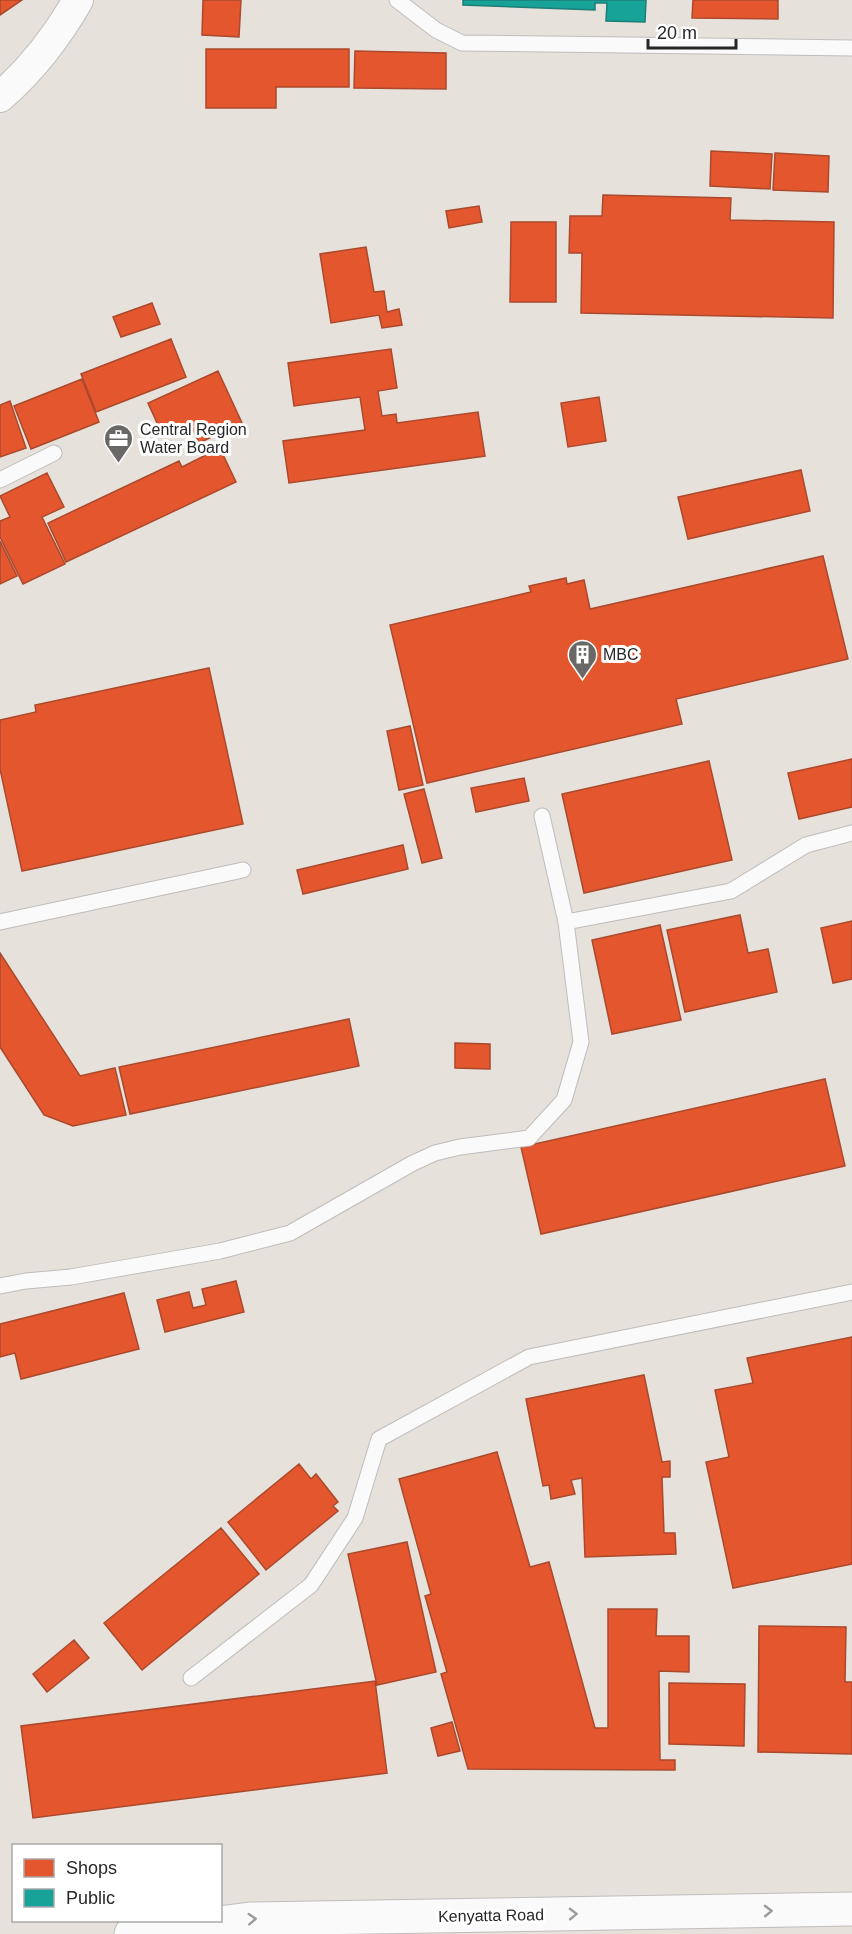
<svg xmlns="http://www.w3.org/2000/svg" width="852" height="1934" viewBox="0 0 852 1934" font-family="Arial,sans-serif">
  <style>
    .shops { fill: #e4572e; stroke: #ab492c; stroke-width: 1.5 }
    .public { fill: #17a398; stroke: #1c7e76; stroke-width: 1.5 }
    .lines { fill: none; stroke-linecap: round; stroke-linejoin: round }
    .lane-casing { stroke: #bfbdbd; stroke-width: 17 }
    .street-casing { stroke: #bfbdbd; stroke-width: 32 }
    .secondary-casing { stroke: #bfbdbd; stroke-width: 35 }
    .lane { stroke: #fbfafa; stroke-width: 15 }
    .street { stroke: #fbfafa; stroke-width: 30 }
    .secondary { stroke: #fbfafa; stroke-width: 33 }
    .oneway { stroke: #9c9b9b }
    .labels { text-anchor: middle; stroke-width: 6; stroke-linejoin: round; paint-order: stroke }
    .poi-label { font-size: 16px; fill: #272727; stroke: #fff; text-anchor: start }
    .street-label { font-size: 16px; fill: #272727; stroke: #fff }
  </style>
  <rect width="100%" height="100%" fill="#e6e1db"/>
  <path class="shops" d="M0,0h22l-22,15z
    M203,0h38l-2,37 -37,-2z
    M693,0h85v19l-86,-1z
    M206,49h143v38h-73v21h-70z
    M355,51l91,2v36l-92,-1z
    M711,151l61,3 -2,35 -60,-3z
    M775,153l54,3 -1,36 -55,-2z
    M603,195l128,3 -1,22 104,2 -1,96 -252,-5 1,-60h-13l1,-37h32z
    M479,206l3,16 -33,6 -3,-17z
    M511,222h45v80h-46z
    M366,247l8,45 10,-1 3,21 12,-3 3,16 -20,3 -3,-13 -48,8 -11,-69z
    M152,303l8,21 -39,13 -8,-20z
    M171,339l15,38 -90,35 -15,-38z
    M391,349l6,39 -19,3 4,25 14,-2 1,9 81,-11 7,44 -196,27 -6,-42 82,-11 -5,-33 -66,9 -6,-43z
    M218,371l24,52 -43,20 -9,-20 -27,13 -15,-33z
    M82,379l17,43 -68,27 -17,-43z
    M599,397l7,44 -38,6 -7,-44z
    M10,401l16,47 -26,9v-52z
    M217,442l19,40 -170,80 -18,-39 131,-62 3,6 22,-11 -3,-6z
    M801,470l9,41 -122,28 -10,-42z
    M47,473l17,34 -22,10 23,47 -42,20 -23,-47v-16l10,-4 -10,-21z
    M0,541l17,35 -17,8z
    M823,556l25,103 -172,40 6,25 -255,59 -37,-158 141,-33 -2,-6 37,-8 1,6 17,-4 6,29z
    M209,668l34,156 -221,47 -22,-102v-49l36,-8 -1,-7z
    M410,726l13,59 -24,5 -12,-59z
    M852,759v48l-53,12 -11,-46z
    M709,761l23,99 -148,33 -22,-99z
    M524,778l5,23 -53,11 -5,-24z
    M424,789l18,69 -20,5 -18,-69z
    M403,845l5,24 -105,25 -6,-24z
    M740,915l8,38 20,-4 9,43 -92,20 -18,-82z
    M852,921v58l-19,4 -12,-55z
    M660,925l21,95 -69,14 -20,-94z
    M0,953l80,123 35,-8 11,47 -53,11 -29,-11 -44,-68z
    M349,1019l10,47 -229,48 -11,-47z
    M455,1043l35,1v25l-35,-1z
    M825,1079l20,87 -304,68 -20,-87z
    M236,1281l8,31 -79,20 -8,-32 32,-8 4,16 13,-3 -4,-16z
    M124,1293l15,56 -118,30 -6,-26 -15,4v-33z
    M852,1337v227l-119,24 -27,-126 23,-5 -14,-67 38,-7 -6,-25z
    M644,1375l18,87 8,-1v16h-8l2,56h11l1,21 -91,3 -3,-79 -11,2 4,14 -24,5 -2,-14 -6,1 -17,-87z
    M497,1452l33,115 19,-5 46,166h13v-119h49l-1,27h33v36l-30,-1 1,89h15v10l-207,-1 -27,-95 6,-2 -22,-76 6,-2 -32,-115z
    M299,1464l12,15 5,-5 22,28 -5,4 5,5 -72,59 -38,-48z
    M221,1528l38,46 -117,96 -38,-47z
    M407,1542l29,130 -59,13 -29,-131z
    M759,1626l87,1 -1,55h7v72l-94,-2z
    M74,1640l15,18 -42,34 -14,-18z
    M375,1681l12,92 -354,45 -12,-92z
    M669,1683l76,1 -1,62 -75,-2z
    M452,1722l8,29 -22,5 -7,-28z"/>
  <path class="public" d="M463,0h183l-1,22 -39,-1 1,-18h-12v7l-132,-5z"/>
  <g class="lines">
    <defs>
      <path id="lane" d="M397,0l39,30 26,13 390,5
        M0,480l54,-27
        M0,922l243,-52
        M566,922l165,-31 75,-46 46,-12
        M0,1286l26,-5 45,-4 149,-26 70,-18 123,-70 22,-10 25,-6 69,-9 35,-38 17,-58 -15,-120 -24,-106
        M191,1678l120,-93 44,-67 24,-79 150,-82 323,-65"/>
      <path id="street" d="M0,97c32,-28 57,-60 78,-97"/>
      <path id="secondary" d="M131,1934l119,-15 602,-10"/>
    </defs>
    <use href="#lane" class="lane-casing"/>
    <use href="#street" class="street-casing"/>
    <use href="#secondary" class="secondary-casing"/>
    <use href="#lane" class="lane"/>
    <use href="#street" class="street"/>
    <use href="#secondary" class="secondary"/>
  </g>
  <defs><path id="oneway-chevron" d="M-2-3.5L2.5 0L-2 3.5" fill="none" stroke-width="1.6" stroke-linecap="round" stroke-linejoin="round" transform="scale(1.5)"/></defs>
  <g class="oneway">
    <use href="#oneway-chevron" transform="translate(768 1911) rotate(-1)"/>
    <use href="#oneway-chevron" transform="translate(573 1914) rotate(-1)"/>
    <use href="#oneway-chevron" transform="translate(252 1919) rotate(-3)"/>
  </g>
  <defs>
    <symbol id="office-pin" viewBox="-11 -11 22 30"><path d="M0 17L-7.5 6A9.5 9.5 0 1 1 7.5 6Z" fill="#6a6866" stroke="#fff"/><path d="M-6-3h4V-5.5h4V-3h4V5H-6ZM-1-4.5V-3h2v-1.5ZM-6 0V1H6V0Z" fill="#fff"/></symbol>
    <symbol id="building-pin" viewBox="-11 -11 22 30"><path d="M0 17L-7.5 6A9.5 9.5 0 1 1 7.5 6Z" fill="#6a6866" stroke="#fff"/><path d="M-4-6H4V6H1V3H-1V6H-4ZM-2.5-4.3h1.7v1.8h-1.7ZM.8-4.3h1.7v1.8H.8ZM-2.5-1h1.7V.8h-1.7ZM.8-1h1.7V.8H.8Z" fill="#fff"/></symbol>
  </defs>
  <g fill-rule="evenodd">
    <use href="#office-pin" x="102" y="422" width="33" height="45"/>
    <use href="#building-pin" x="566" y="638" width="33" height="45"/>
  </g>
  <g class="labels">
    <g class="poi-label">
      <text x="140" y="435">Central Region<tspan x="140" dy="18">Water Board</tspan></text>
      <text x="603" y="660">MBC</text>
    </g>
    <g class="street-label">
      <text transform="translate(491 1915) rotate(-1)" y="6">Kenyatta Road</text>
    </g>
  </g>
  <rect x="12" y="1844" width="210" height="78" fill="#ffffff" stroke="#a9a9a9" stroke-width="1.5"/>
  <rect x="24" y="1859" width="30" height="18" fill="#e4572e" stroke="#a9a9a9" stroke-width="1.5"/>
  <text x="66" y="1874" font-size="18" fill="#272727">Shops</text>
  <rect x="24" y="1889" width="30" height="18" fill="#17a398" stroke="#a9a9a9" stroke-width="1.5"/>
  <text x="66" y="1904" font-size="18" fill="#272727">Public</text>
  <path d="M648 39v9h88v-9" fill="none" stroke="#272727" stroke-width="3"/>
  <text x="657" y="39" font-size="18" fill="#272727" stroke="#ffffff" stroke-width="4.5" paint-order="stroke">20 m</text>
</svg>
